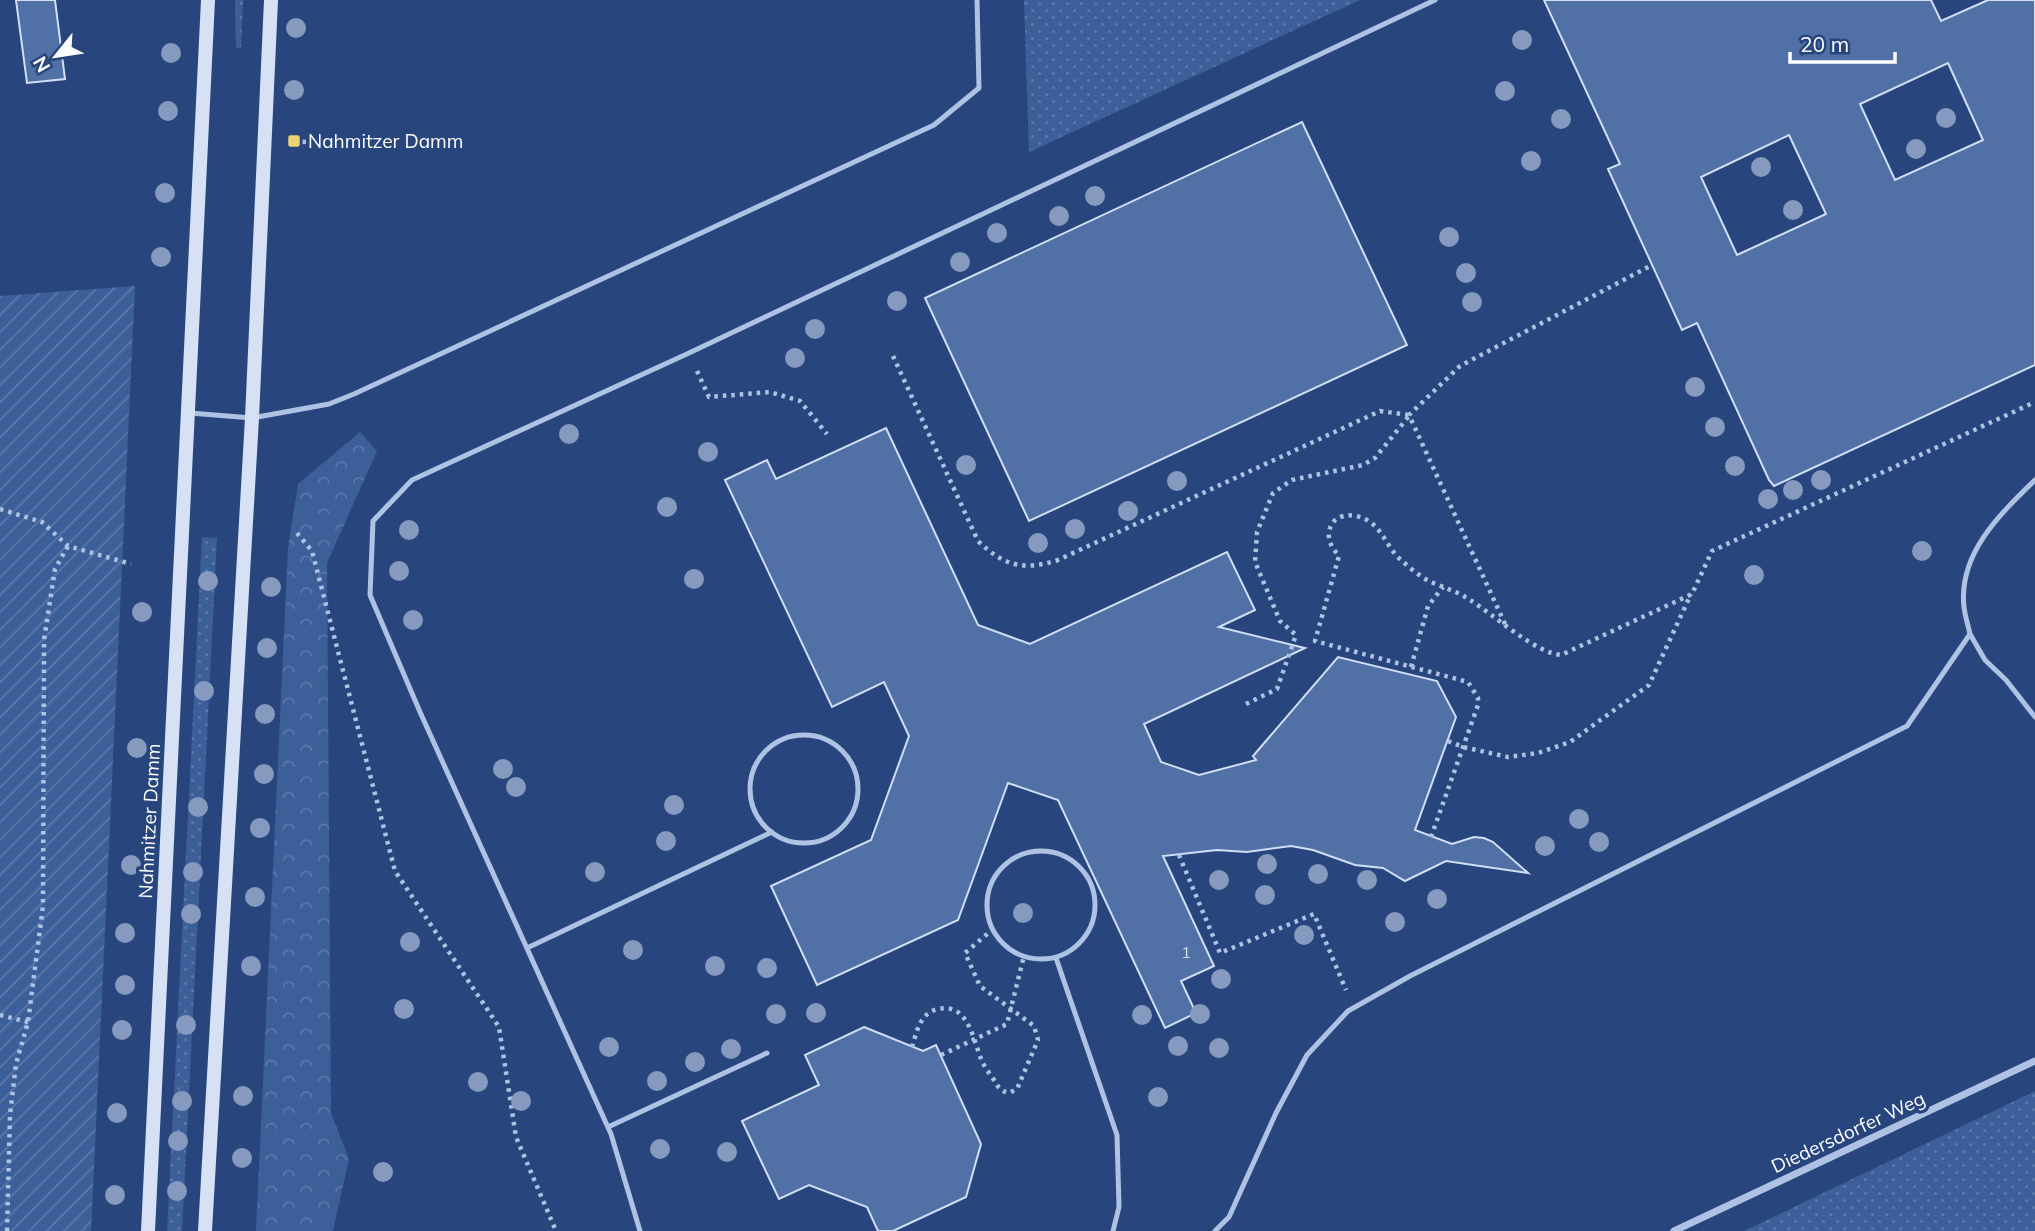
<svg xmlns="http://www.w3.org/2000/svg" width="2035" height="1231" viewBox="0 0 2035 1231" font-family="Mulish,sans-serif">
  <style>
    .grass { fill: url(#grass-dots) }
    .forest { fill: url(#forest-crowns) }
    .garden { fill: url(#garden-furrows) }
    .building { fill: #5170a5; stroke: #d1def4; stroke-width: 2; fill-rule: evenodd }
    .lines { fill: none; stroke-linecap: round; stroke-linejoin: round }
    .path { stroke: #aec2e4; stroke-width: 4.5; stroke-dasharray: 3.5 5; stroke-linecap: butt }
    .lane { stroke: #aec2e4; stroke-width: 5 }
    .street { stroke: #aec2e4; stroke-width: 7 }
    .secondary { stroke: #d7e1f5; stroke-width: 14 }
    .tree { fill: #859abe }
    .poi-dot { fill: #ecd375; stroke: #28467d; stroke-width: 2.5 }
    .labels { text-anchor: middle; stroke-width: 7; stroke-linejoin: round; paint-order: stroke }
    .number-label { font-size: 16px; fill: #d4dbe8 }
    .poi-label { font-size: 19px; fill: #fff; stroke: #28467d; text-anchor: start }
    .street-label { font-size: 19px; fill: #fff; stroke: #28467d }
  </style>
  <defs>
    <pattern id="grass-dots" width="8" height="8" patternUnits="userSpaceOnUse" patternTransform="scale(1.75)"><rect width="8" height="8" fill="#3c5f9a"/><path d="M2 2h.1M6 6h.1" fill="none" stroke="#5977a9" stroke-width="1.8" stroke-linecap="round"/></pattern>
    <pattern id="forest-crowns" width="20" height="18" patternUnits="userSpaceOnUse" patternTransform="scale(1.75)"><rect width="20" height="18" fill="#3c5f9a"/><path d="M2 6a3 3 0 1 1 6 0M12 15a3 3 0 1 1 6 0" fill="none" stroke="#5977a9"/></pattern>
    <pattern id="garden-furrows" width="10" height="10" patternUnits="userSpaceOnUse" patternTransform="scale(1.75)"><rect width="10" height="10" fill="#3c5f9a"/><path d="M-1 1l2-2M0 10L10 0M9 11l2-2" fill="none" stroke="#5977a9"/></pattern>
  </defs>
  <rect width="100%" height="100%" fill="#28467d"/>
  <path class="grass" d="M235,0h8l-2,48h-5z
    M1024,0h336l-331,152z
    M202,537l15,1 -35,693h-15z
    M2035,1091v140h-291z"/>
  <path class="forest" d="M360,432l17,19 -50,112 4,550 18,46 -16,72h-77l32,-683 10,-64z"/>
  <path class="garden" d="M135,286l-44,945h-91v-935z"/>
  <path class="building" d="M16,0h39l10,79 -38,4z
    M1544,0h387l10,21 47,-21h47v365l-261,121 -5,-6 -72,-157 -15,7 -74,-161 12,-5zM1948,63l35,77 -88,40 -35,-76zM1789,135l37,79 -89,41 -36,-78z
    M1302,122l105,223 -378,176 -104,-223z
    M886,428l92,197 52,19 197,-92 28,58 -36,17 86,21 -161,76 17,38 38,13 57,-15 -3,-4 85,-99 99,24 19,36 -41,113 37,14 22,-7 10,1 9,4 35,31 -82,-12 -41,20 -22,-13 -28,-3 -42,-15 -22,-4 -44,6 -30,-2 -54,6 51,110 -33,15 15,32 -31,15 -107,-228 -50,-17 -50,137 -141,65 -46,-99 100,-46 38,-104 -25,-54 -52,25 -107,-227 42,-20 9,19z
    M864,1027l59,24 13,-6 45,99 -15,53 -73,34h-15l-11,-24 -58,-22 -30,14 -37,-78 77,-36 -14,-30z"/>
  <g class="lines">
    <path class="path" d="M294,141l12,1
      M893,356l85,185c26,25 45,30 80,19l322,-149 29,4
      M697,371l12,26 61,-5 30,9 27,33
      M0,509l42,13 26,24 63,18
      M297,533l15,18 83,320 104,156 17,110 40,94
      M1505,624l-96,-209 51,-49 192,-101
      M1411,667l17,-61 15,-19
      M1246,704l31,-15 19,-54 -16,-14 -25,-59 2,-30 16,-39 19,-13 71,-15 12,-7 34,-42
      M1448,741l15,6 45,10 30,-4 32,-11 79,-57 42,-91
      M1431,837l47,-132v-7l-10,-16 -153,-41 24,-85c-6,-7 -11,-14 -10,-23 2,-20 24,-21 38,-13 15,8 21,29 34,40 8,7 17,15 26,20 14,7 30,11 43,20 23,14 65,53 91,55l131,-61 20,-43 323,-149
      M1179,855l41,98 94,-39 32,76
      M0,1015l28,7
      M912,1047c5,-16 8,-34 26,-38 31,-7 35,32 44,52 3,7 8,13 12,19 4,7 6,11 15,13l8,-4 21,-49 -4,-14 -54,-40 -15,-33 28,-24
      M941,1055l66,-31 17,-68
      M7,1231l3,-116 6,-51 12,-42 15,-116 1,-266 11,-71 13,-23"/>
    <path class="lane" d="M190,413l62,5 77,-14 25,-10 580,-269 45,-37 -2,-88
      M1970,634l15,26 21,20 29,37
      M750 789a54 54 0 1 1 108 0a54 54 0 1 1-108 0Z
      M987 905a54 54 0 1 1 108 0a54 54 0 1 1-108 0Z
      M527,948l245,-116
      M1056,958l61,177 2,72 -6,24
      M608,1127l159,-74
      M640,1231l-29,-97 -191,-422 -50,-117 3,-74 39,-41 277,-127 746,-353
      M1215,1231l14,-14 47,-104 31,-58 41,-44 62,-35 497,-250 63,-92c-2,-9 -5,-18 -6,-27 -6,-53 36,-93 71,-127"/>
    <path class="street" d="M1674,1231l361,-170"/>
    <path class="secondary" d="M148,1231l60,-1231
      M205,1231l47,-813 19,-418"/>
  </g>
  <g class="tree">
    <circle cx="296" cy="28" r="10"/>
    <circle cx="1522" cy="40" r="10"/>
    <circle cx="171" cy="53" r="10"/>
    <circle cx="294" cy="90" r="10"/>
    <circle cx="1505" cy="91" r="10"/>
    <circle cx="168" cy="111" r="10"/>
    <circle cx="1946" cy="118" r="10"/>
    <circle cx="1561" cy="119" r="10"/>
    <circle cx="1916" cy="149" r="10"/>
    <circle cx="1531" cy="161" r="10"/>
    <circle cx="1761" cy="167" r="10"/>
    <circle cx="165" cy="193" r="10"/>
    <circle cx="1095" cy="196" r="10"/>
    <circle cx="1793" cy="210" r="10"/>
    <circle cx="1059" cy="216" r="10"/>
    <circle cx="997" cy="233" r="10"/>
    <circle cx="1449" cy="237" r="10"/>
    <circle cx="161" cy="257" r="10"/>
    <circle cx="960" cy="262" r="10"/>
    <circle cx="1466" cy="273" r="10"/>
    <circle cx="897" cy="301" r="10"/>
    <circle cx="1472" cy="302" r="10"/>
    <circle cx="815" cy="329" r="10"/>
    <circle cx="795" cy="358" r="10"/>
    <circle cx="1695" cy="387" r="10"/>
    <circle cx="1715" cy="427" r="10"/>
    <circle cx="569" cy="434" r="10"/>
    <circle cx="708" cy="452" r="10"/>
    <circle cx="966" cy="465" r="10"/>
    <circle cx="1735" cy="466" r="10"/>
    <circle cx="1821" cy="480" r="10"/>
    <circle cx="1177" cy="481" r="10"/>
    <circle cx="1793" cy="490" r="10"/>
    <circle cx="1768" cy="499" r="10"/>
    <circle cx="667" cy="507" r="10"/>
    <circle cx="1128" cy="511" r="10"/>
    <circle cx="1075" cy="529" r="10"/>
    <circle cx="409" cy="530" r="10"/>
    <circle cx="1038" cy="543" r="10"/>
    <circle cx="1922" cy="551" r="10"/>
    <circle cx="399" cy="571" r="10"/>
    <circle cx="1754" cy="575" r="10"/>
    <circle cx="694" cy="579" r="10"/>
    <circle cx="208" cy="581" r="10"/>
    <circle cx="271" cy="587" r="10"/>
    <circle cx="142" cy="612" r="10"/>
    <circle cx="413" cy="620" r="10"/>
    <circle cx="267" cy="648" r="10"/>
    <circle cx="204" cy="691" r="10"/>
    <circle cx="265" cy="714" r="10"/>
    <circle cx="137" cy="748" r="10"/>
    <circle cx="503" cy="769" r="10"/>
    <circle cx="264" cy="774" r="10"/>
    <circle cx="516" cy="787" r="10"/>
    <circle cx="674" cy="805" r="10"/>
    <circle cx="198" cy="807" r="10"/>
    <circle cx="1579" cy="819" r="10"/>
    <circle cx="260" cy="828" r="10"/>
    <circle cx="666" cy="841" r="10"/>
    <circle cx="1599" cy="842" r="10"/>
    <circle cx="1545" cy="846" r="10"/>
    <circle cx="1267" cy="864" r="10"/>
    <circle cx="131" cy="865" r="10"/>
    <circle cx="193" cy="872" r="10"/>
    <circle cx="595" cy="872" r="10"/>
    <circle cx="1318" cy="874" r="10"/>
    <circle cx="1219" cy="880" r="10"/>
    <circle cx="1367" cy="880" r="10"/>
    <circle cx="1265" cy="895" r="10"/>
    <circle cx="255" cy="897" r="10"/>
    <circle cx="1437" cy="899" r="10"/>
    <circle cx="1023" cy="913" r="10"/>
    <circle cx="191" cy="914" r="10"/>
    <circle cx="1395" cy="922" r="10"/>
    <circle cx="125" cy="933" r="10"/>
    <circle cx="1304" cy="935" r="10"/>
    <circle cx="410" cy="942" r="10"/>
    <circle cx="633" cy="950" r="10"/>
    <circle cx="251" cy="966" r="10"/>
    <circle cx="715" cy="966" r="10"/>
    <circle cx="767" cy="968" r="10"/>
    <circle cx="1221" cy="979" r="10"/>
    <circle cx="125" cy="985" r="10"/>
    <circle cx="404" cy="1009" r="10"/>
    <circle cx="816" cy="1013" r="10"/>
    <circle cx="776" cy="1014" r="10"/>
    <circle cx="1200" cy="1014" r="10"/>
    <circle cx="1142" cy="1015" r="10"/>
    <circle cx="186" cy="1025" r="10"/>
    <circle cx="122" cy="1030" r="10"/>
    <circle cx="1178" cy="1046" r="10"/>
    <circle cx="609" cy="1047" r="10"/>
    <circle cx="1219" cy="1048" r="10"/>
    <circle cx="731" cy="1049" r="10"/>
    <circle cx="695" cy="1062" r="10"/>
    <circle cx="657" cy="1081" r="10"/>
    <circle cx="478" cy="1082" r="10"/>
    <circle cx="243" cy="1096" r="10"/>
    <circle cx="1158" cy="1097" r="10"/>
    <circle cx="182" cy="1101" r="10"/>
    <circle cx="521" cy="1101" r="10"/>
    <circle cx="117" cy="1113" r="10"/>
    <circle cx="178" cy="1141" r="10"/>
    <circle cx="660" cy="1149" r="10"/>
    <circle cx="727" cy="1152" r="10"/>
    <circle cx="242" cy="1158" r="10"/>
    <circle cx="383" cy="1172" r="10"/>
    <circle cx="177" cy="1191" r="10"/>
    <circle cx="115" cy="1195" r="10"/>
  </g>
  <rect class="poi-dot" x="287" y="134" width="14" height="14" rx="3.5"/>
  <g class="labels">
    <g class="number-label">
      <text x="1186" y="958">1</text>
    </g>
    <g class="poi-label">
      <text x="308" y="148">Nahmitzer Damm</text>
    </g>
    <g class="street-label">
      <text transform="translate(149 821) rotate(-87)" y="7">Nahmitzer Damm</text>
      <text transform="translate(1848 1132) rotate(-25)" y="7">Diedersdorfer Weg</text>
    </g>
  </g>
  <g transform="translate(56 56) rotate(240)" stroke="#28467d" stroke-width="5" paint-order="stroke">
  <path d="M0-5L12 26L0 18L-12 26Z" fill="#ffffff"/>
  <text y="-10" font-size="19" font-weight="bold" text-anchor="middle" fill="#ffffff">N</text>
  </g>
  <path d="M1790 52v10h105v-10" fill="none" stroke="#ffffff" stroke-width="3.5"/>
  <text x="1800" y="52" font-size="21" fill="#ffffff" stroke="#28467d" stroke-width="5" paint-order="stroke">20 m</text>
</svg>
